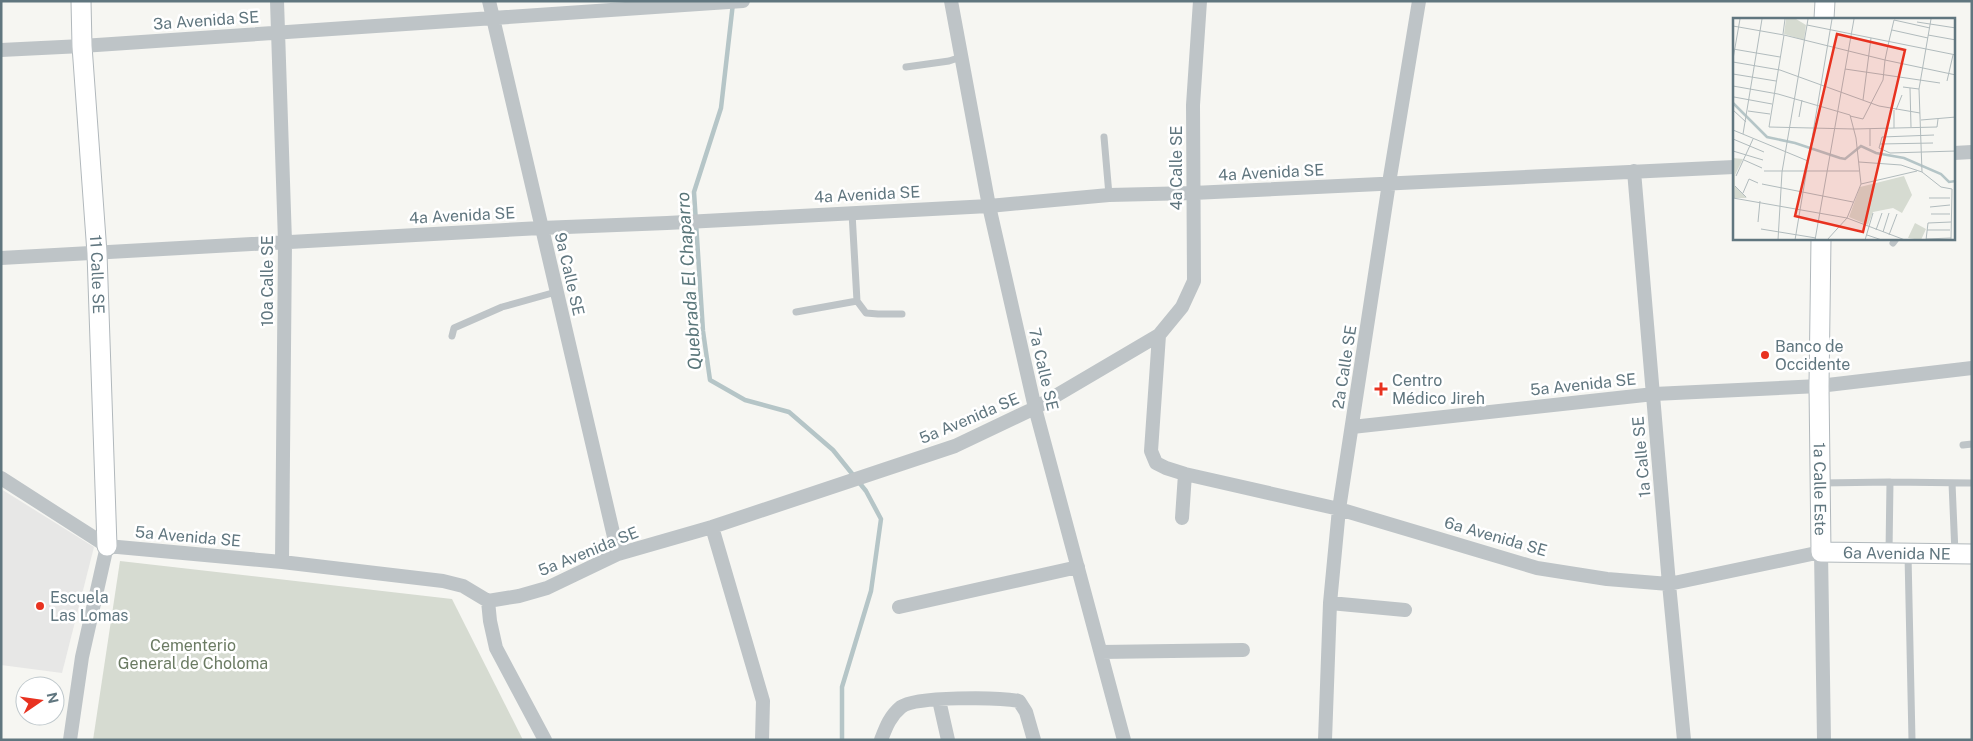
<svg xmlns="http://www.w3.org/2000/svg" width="1973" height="741" viewBox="0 0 1973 741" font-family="'Public Sans',sans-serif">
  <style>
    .built { fill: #e7e7e6 }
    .green { fill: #d6dbd1 }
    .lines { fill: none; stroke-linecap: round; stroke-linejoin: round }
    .stream { stroke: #b5c5c7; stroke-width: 4.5 }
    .secondary-casing { stroke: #b1b8bc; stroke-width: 21 }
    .lane { stroke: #bec4c7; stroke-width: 7 }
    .street { stroke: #bec4c7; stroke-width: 14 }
    .secondary { stroke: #fff; stroke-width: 19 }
    .poi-dot { fill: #e83220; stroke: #fff; stroke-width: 2 }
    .labels { text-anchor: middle; stroke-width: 5; stroke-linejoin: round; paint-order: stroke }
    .street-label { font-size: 16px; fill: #60767f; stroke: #fff }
    .poi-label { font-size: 16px; fill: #60767f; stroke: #fff; text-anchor: start }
    .park-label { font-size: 16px; fill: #6b7b63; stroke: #fff }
    .water-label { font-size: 18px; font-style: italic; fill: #5a767a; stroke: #fff }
    .inset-river { fill: none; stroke: #b5c5c7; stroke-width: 2.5 }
    .inset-road { fill: none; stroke: #b1bbbd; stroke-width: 1 }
    .view { fill: #e83220; fill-opacity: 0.15; stroke: #e83220; stroke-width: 2.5 }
    .inset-edge { fill: none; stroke: #60767f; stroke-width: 2.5 }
  </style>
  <rect width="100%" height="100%" fill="#f6f6f2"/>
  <path class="built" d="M1,489l93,58 -32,126 -61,-8z"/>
  <path class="green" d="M120,561l332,38 71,141h-430z"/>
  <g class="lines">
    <path class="stream" d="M733,3l-12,105 -27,84 9,139 7,49 35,20 44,12 44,38 33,41 15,28 -10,72 -29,96v53"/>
    <defs>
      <g id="secondary">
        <path id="s1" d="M81,1l1,45 15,207 10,293"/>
        <path d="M1824,19l1,-18"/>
        <path id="s2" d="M1821,239l-2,147 2,166 151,2"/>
      </g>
    </defs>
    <use href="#secondary" class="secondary-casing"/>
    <path class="lane" d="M906,67l43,-6 12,-4
      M1104,137l5,58
      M1893,243l3,-4
      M857,301l9,12 12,1h24
      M796,312l61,-11 -5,-88
      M452,336l2,-8 48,-21 54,-15
      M1963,445l9,-1
      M1821,483l69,-1
      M1952,483l3,70
      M1889,552l1,-70 82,1
      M1908,555l4,185"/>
    <path class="street" d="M277,1l8,241 -3,320
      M489,1l129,553
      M951,1l38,205 46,202 89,332
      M1,50l81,-4 661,-45
      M1954,153l18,-1
      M1634,171l35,413 15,156
      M1,258l540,-30 126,-5 322,-17 120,-11 84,-2 541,-26
      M1159,335l-8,116 5,12 10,5 19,6 154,35 198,59 70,11 62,5 152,-32 3,188
      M1352,427l302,-33 165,-8 153,-18
      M1,478l106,68 175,16 161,19 20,5 25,15 31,-5 28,-8 71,-34 94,-27 243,-81 80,-38 124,-73 23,-28 12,-26 -1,-176 7,-104
      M1182,518l3,-44
      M712,527l51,174 -1,39
      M488,601l2,20 6,27 49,92
      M1330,603l75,7
      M899,607l179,-40
      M1101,652l142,-2
      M939,700l9,40
      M70,740l12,-83 25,-111
      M881,740c5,-13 9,-24 20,-33 15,-11 98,-10 118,-6l7,11 8,28
      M1325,740l5,-137 9,-94 50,-326 30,-182"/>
    <use href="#secondary" class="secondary"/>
  </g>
  <g class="poi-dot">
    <circle cx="1765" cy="355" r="5"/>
    <path d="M1378.5 381.5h5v5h5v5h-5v5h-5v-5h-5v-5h5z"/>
    <circle cx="40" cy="606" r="5"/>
  </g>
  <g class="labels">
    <g class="street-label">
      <text transform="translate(206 20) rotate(-4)" y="6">3a Avenida SE</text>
      <text transform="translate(1176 168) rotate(-90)" y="6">4a Calle SE</text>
      <text transform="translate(1271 172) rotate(-3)" y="6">4a Avenida SE</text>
      <text transform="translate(867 194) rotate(-3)" y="6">4a Avenida SE</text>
      <text transform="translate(462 215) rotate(-3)" y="6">4a Avenida SE</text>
      <text dy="6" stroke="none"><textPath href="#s1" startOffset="274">11 Calle SE</textPath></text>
      <text transform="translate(570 274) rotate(77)" y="6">9a Calle SE</text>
      <text transform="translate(267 281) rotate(-90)" y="6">10a Calle SE</text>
      <text transform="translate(1344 367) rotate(-81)" y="6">2a Calle SE</text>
      <text transform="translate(1044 369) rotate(77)" y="6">7a Calle SE</text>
      <text transform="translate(1583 384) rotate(-6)" y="6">5a Avenida SE</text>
      <text transform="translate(969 418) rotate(-23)" y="6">5a Avenida SE</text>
      <text transform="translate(1641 457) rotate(-95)" y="6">1a Calle SE</text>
      <text dy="6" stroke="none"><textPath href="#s2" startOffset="250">1a Calle Este</textPath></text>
      <text transform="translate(188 536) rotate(5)" y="6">5a Avenida SE</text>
      <text transform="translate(1496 536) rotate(16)" y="6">6a Avenida SE</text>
      <text transform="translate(588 551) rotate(-22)" y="6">5a Avenida SE</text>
      <text dy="6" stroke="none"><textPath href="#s2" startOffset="389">6a Avenida NE</textPath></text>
    </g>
    <g class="poi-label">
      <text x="1775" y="352">Banco de<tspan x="1775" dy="18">Occidente</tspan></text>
      <text x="1392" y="386">Centro<tspan x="1392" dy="18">Médico Jireh</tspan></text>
      <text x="50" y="603">Escuela<tspan x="50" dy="18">Las Lomas</tspan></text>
    </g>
    <g class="park-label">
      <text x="193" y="651">Cementerio<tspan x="193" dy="18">General de Choloma</tspan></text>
    </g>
    <g class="water-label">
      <text transform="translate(689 281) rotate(-94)" y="6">Quebrada El Chaparro</text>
    </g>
  </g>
  <g transform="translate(1733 18)">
    <rect width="222" height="222" fill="#f6f6f2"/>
    <path d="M53,1h10l10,6 -2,15 -20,-6zM0,140l10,1 -8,16v11l12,12h-14zM171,158l8,19 -10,18 -9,-5 -20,4 -5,13 -19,-8 11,-30zM182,205l11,6 -5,11 -13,-2z" fill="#d6dbd1"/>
    <path class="inset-river" d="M0,85l34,34 28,6 45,15 5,1 16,-13 15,7 28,5 37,16 8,8 7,-1"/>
    <path class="inset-road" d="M75,1l-1,6 149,30M161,2l36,8M184,4l39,6M0,8l51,9 101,25 4,-19M159,12l36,8M50,16l2,-15M51,17l-15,92 85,2 83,-2 1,-8M195,17l28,5M156,23l5,-21M0,31l47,8M0,41l7,-40M0,44l47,8 99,36 41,7M112,51l95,14M0,56l43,7M214,63l6,-26M0,68l45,8 72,21 6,23 5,46 -14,34 -20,22M170,69l16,2M177,70l1,39M1,79l38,7M130,82l8,-62M0,92l13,12M161,92v18M163,92l6,-15M15,93l22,3M117,98l13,3 20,-39 2,-20 71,15M66,99l3,-17M188,102l35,-3M0,112l75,31M10,116l19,-115M201,117l-52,2 -3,11 11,5 66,-2M0,121l31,13M147,126l53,-1M137,128v-17M0,133l30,9M0,142l1,38M11,142l18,8M126,144l42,3 21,7 19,15 11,2M31,153h95M189,154l-3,-83 12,-70M3,158l17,-37M29,166l91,18M128,166l56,-13M2,168l11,11M10,175l6,-14 9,4M0,180l114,20 58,22M196,180h21M197,189l20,-2M198,196h19M25,204l2,-21M28,211l55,9M143,212l6,-17M194,212h23M150,214l6,-19M134,217l15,5M156,217l8,-21M193,221l25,-1M45,222l4,-68 25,-147M62,222l37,-221M82,222l39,-221M132,222l8,-27M193,222l2,-17 23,-1M218,222l1,-51"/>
    <path class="view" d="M104,16l68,16 -42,182 -68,-16z"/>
    <rect width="222" height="222" class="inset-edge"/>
  </g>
  <rect width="1973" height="741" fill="none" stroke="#60767f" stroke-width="5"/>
  <g transform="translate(40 701) rotate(77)"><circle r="24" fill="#ffffff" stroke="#bfc8cc"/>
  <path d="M0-4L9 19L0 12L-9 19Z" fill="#e83220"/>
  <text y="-8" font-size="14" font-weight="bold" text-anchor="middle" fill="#60767f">N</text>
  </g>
</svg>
